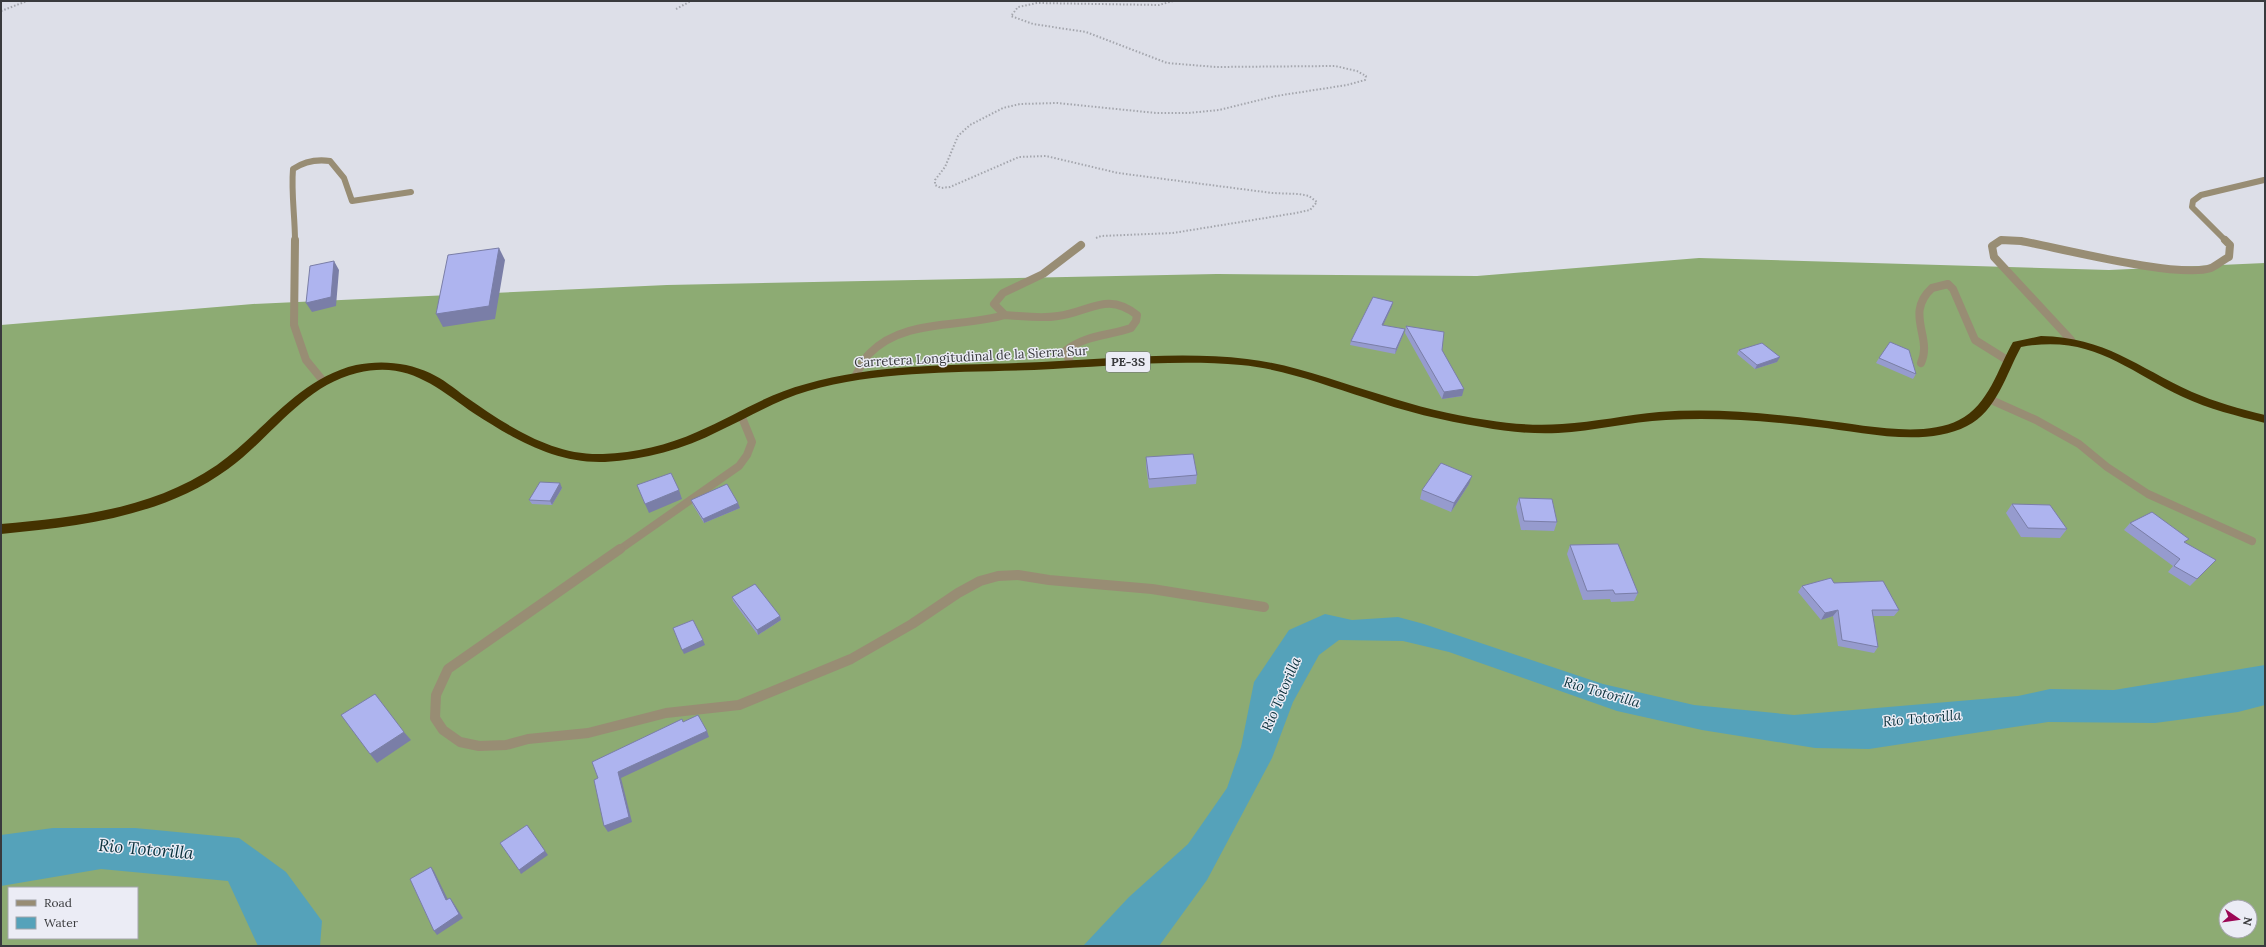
<svg xmlns="http://www.w3.org/2000/svg" width="2266" height="947" viewBox="0 0 2266 947" font-family="Lora,serif">
  <style>
    .forest { fill: #8dab73; fill-rule: evenodd }
    .water { fill: #55a2ba }
    .lines { fill: none; stroke-linecap: round; stroke-linejoin: round }
    .path { stroke: #a4a6ad; stroke-width: 2; stroke-dasharray: 1.5 2; stroke-linecap: butt }
    .lane-far1 { stroke: #988d74; stroke-width: 6 }
    .lane { stroke: #988d74; stroke-width: 8 }
    .street-far2 { stroke: #988d74; stroke-width: 6 }
    .street-far1 { stroke: #988d74; stroke-width: 8 }
    .street { stroke: #988d74; stroke-width: 10 }
    .highway { fill: #443200; fill-rule: evenodd }
    .wall { fill: #969bce }
    .shaded-wall { fill: #7a7ea7 }
    .building { fill: #aeb4ef; stroke: #7a7ea7 }
    .labels { text-anchor: middle; stroke-width: 3; stroke-linejoin: round; paint-order: stroke }
    .shield { fill: #ebecf5; stroke: #6e6f74; stroke-width: 1 }
    .shield-label { font-size: 12px; font-weight: bold; fill: #393a3d }
    .street-label { font-size: 13px; fill: #393a3d; stroke: #ebecf5 }
    .water-label { font-size: 14px; font-style: italic; fill: #0a303b; stroke: #ebecf5 }
    .near-water-label { font-size: 17px; font-style: italic; fill: #0a303b; stroke: #ebecf5 }
  </style>
  <rect width="100%" height="100%" fill="#dddfe8"/>
  <path class="forest" d="M1699,258l410,12 156,-7v683h-2264v-621l252,-21 414,-19 550,-11 260,2zM9,888h128v50h-128zM2226,907h24v24h-24z"/>
  <path class="water" d="M1325,614l27,6 46,-3 26,7 179,60 91,21 100,10 224,-19 32,-7 64,1 151,-25v40l-27,7 -83,11 -107,-1 -179,27 -54,-1 -113,-18 -85,-19 -168,-59 -46,-11 -64,-1 -20,15 -26,47 -21,56 -65,122 -48,66h-76l46,-49 59,-53 39,-56 14,-41 13,-65 35,-52z
    M53,828h82l104,10 47,34 36,49 -2,25h-62l-30,-65 -127,-12 -100,17v-51z"/>
  <g class="lines">
    <path class="path" d="M676,9l15,-8
      M1,11l26,-10
      M1096,238l5,-2 72,-3 123,-20 14,-3 7,-8 -8,-6 -10,-2 -27,-1 -154,-20 -72,-17 -27,1 -69,30 -9,1 -6,-3v-5l10,-13 13,-31 12,-11 33,-17 17,-4 37,-1 99,10h32l31,-3 57,-14 71,-11 18,-5 1,-4 -9,-5 -22,-5 -119,1 -49,-4 -81,-31 -53,-8 -22,-8 7,-9 19,-4 122,2 14,-4"/>
    <path class="lane-far1" d="M295,241c0,-25 -4,-48 -2,-72 12,-8 23,-10 37,-8l14,17 8,23 59,-9"/>
    <path class="lane" d="M295,240l-1,85 12,35 18,22
      M1921,363c12,-26 -17,-49 11,-75l16,-4 5,5 22,51 32,20"/>
    <path class="street-far2" d="M2000,241h13
      M2226,241l-34,-34 1,-6 8,-6 63,-15"/>
    <path class="street-far1" d="M2071,340l-77,-83 -2,-11 9,-6 20,1c38,7 158,38 190,27 6,-3 12,-8 18,-11l1,-12 -5,-5
      M1071,364l-6,-13c20,-16 43,-15 66,-23l5,-7 1,-6c-30,-24 -47,-3 -79,1 -18,3 -35,0 -53,-1l-11,-11 9,-11 40,-19 38,-29
      M856,375c4,-7 7,-15 13,-21 34,-36 92,-26 136,-39
      M1989,399l47,21 43,24 28,23 41,27 104,47
      M619,550l120,-84 8,-11 5,-13 -11,-27"/>
    <path class="street" d="M620,549l-172,120 -12,26 -1,23 8,12 17,12 19,4 27,-1 22,-6 60,-6 78,-20 73,-8 112,-46 61,-35 46,-31 22,-12 18,-5 20,-1 31,5 103,9 112,18"/>
    <path class="highway" d="M2041,336c64,1 96,31 151,56 23,10 48,17 73,23v8c-28,-7 -56,-14 -82,-26 -59,-28 -91,-63 -162,-50 -15,27 -24,64 -54,79 -42,22 -105,6 -150,1 -50,-6 -101,-10 -151,-7 -37,2 -72,11 -108,13 -26,1 -51,-1 -76,-6 -39,-6 -78,-16 -116,-29 -41,-13 -82,-29 -125,-33 -68,-6 -138,2 -207,5 -75,3 -153,0 -226,21 -31,9 -59,26 -89,40 -35,18 -75,29 -114,31 -49,2 -91,-23 -130,-48 -39,-27 -67,-54 -118,-41 -54,13 -86,65 -129,96 -66,48 -148,57 -227,65v-10c76,-7 152,-15 216,-59 47,-33 80,-86 139,-100 24,-5 51,-3 74,8 13,6 24,15 36,24 40,28 86,59 137,57 32,-1 65,-9 94,-22 37,-16 70,-38 109,-48 76,-22 157,-18 236,-22 66,-3 138,-11 205,-3 46,5 91,23 135,36 34,11 69,20 105,25 25,4 50,6 75,4 33,-2 65,-9 97,-12 54,-4 108,1 162,8 39,4 101,19 138,0 30,-15 39,-52 54,-78z"/>
  </g>
  <path class="wall" d="M1392,306l-9,19 21,8 -9,21 -45,-9 1,-4z
    M1406,326l36,24 20,46 -20,3 -37,-66z
    M1739,350l38,12 -22,7 -18,-15z
    M1879,358l37,16 -3,5 -37,-16z
    M1146,457l51,18 -1,9 -47,4 -3,-22z
    M1469,484l-18,28 -31,-13 2,-9z
    M562,488l-10,17 -20,-1 -3,-4z
    M1519,498l38,24 -3,9 -33,-1 -5,-23z
    M691,500l49,8 -36,15 -11,-18z
    M2012,504l55,25 -7,9 -39,-1 -15,-24z
    M2130,523l56,20 23,24 -19,19 -22,-14 5,-6 -49,-36z
    M1570,545l68,48 -4,8 -23,1 -1,-3 -27,1 -16,-46z
    M1802,586l97,24 -5,6h-21l5,31 -4,6 -36,-7 -5,-30 -12,4 -23,-28z
    M732,597l48,19 1,4 -23,15 -25,-34z"/>
  <path class="shaded-wall" d="M499,248l6,12 -10,59 -52,8 -7,-13z
    M334,261l5,9 -3,36 -24,6 -6,-9z
    M1393,302l-1,4 -11,24 1,-5z
    M1405,329l-1,4 -9,21 1,-5z
    M1780,357l-3,5 -22,7 2,-4z
    M1464,389l-2,7 -20,3 2,-7z
    M1472,476l-3,8 -18,28 3,-9z
    M560,483l2,5 -10,17 -2,-4z
    M679,490l3,9 -33,14 -4,-9z
    M738,503l2,5 -36,15 -1,-4z
    M1838,610l-5,6 -12,4 4,-7z
    M780,616l1,4 -23,15 -1,-5z
    M703,640l2,5 -21,9 -2,-4z
    M707,731l2,6 -88,41 11,44 -24,10 -4,-6 14,-54z
    M404,732l7,8 -34,23 -7,-9z
    M527,825l21,30 -27,19 -2,-4z
    M431,867l3,4 16,33 -4,-4z
    M450,898l3,4 10,16 -26,17 -3,-4z"/>
  <path class="building" d="M499,248l-10,58 -53,8 12,-59z
    M334,261l-3,36 -25,6 4,-37z
    M1373,297l20,5 -11,23 23,4 -9,20 -45,-8z
    M1406,326l38,6 -2,18 22,39 -20,3z
    M1890,342l19,8 7,24 -37,-16z
    M1762,343l18,14 -23,8 -18,-15z
    M1193,454l4,21 -48,4 -3,-22z
    M1441,463l31,13 -18,27 -32,-13z
    M671,473l8,17 -34,14 -8,-19z
    M540,482l20,1 -10,18 -21,-1z
    M727,484l11,19 -35,16 -12,-19z
    M1519,498l33,1 5,23 -33,-1z
    M2012,504l38,1 17,24 -39,-1z
    M2152,512l37,27 -5,3 32,18 -19,19 -23,-13 6,-7 -50,-36z
    M1618,544l20,49 -23,1 -2,-4 -26,1 -17,-46z
    M1831,578l3,5 49,-2 16,29h-27l6,37 -36,-7 -4,-30 -13,3 -23,-27z
    M755,584l25,32 -23,14 -25,-33z
    M693,620l10,20 -21,10 -9,-22z
    M375,694l29,38 -34,22 -29,-39z
    M698,715l9,16 -89,41 11,45 -25,9 -10,-46 4,-2 -6,-16 90,-43 1,3z
    M527,825l18,26 -26,19 -19,-27z
    M431,867l15,33 4,-2 9,16 -25,17 -24,-52z"/>
  <g class="labels">
    <rect class="shield" x="1106" y="352" width="44" height="20" rx="3"/>
    <g class="shield-label">
      <text x="1128" y="366">PE-3S</text>
    </g>
    <g class="street-label">
      <text transform="translate(971 356) rotate(-3)" y="5">Carretera Longitudinal de la Sierra Sur</text>
    </g>
    <g class="water-label">
      <text transform="translate(1602 692) rotate(16)" y="5">Rio Totorilla</text>
      <text transform="translate(1281 694) rotate(-67)" y="5">Rio Totorilla</text>
      <text transform="translate(1922 718) rotate(-5)" y="5">Rio Totorilla</text>
    </g>
    <g class="near-water-label">
      <text transform="translate(146 849) rotate(5)" y="6">Rio Totorilla</text>
    </g>
  </g>
  <rect width="2266" height="947" fill="none" stroke="#393a3d" stroke-width="4"/>
  <rect x="8" y="887" width="130" height="52" fill="#ebecf5" stroke="#a4a5ab"/>
  <rect x="16" y="900" width="20" height="6" fill="#988d74" stroke="#a4a5ab"/>
  <text x="44" y="907" font-size="12" fill="#393a3d">Road</text>
  <rect x="16" y="917" width="20" height="12" fill="#55a2ba" stroke="#a4a5ab"/>
  <text x="44" y="927" font-size="12" fill="#393a3d">Water</text>
  <g transform="translate(2238 919) rotate(103)"><circle r="19" fill="#ebecf5" stroke="#a4a5ab"/>
  <path d="M0-3L7 15L0 10L-7 15Z" fill="#9b0755"/>
  <text y="-6" font-size="11" font-weight="bold" text-anchor="middle" fill="#393a3d">N</text>
  </g>
</svg>
